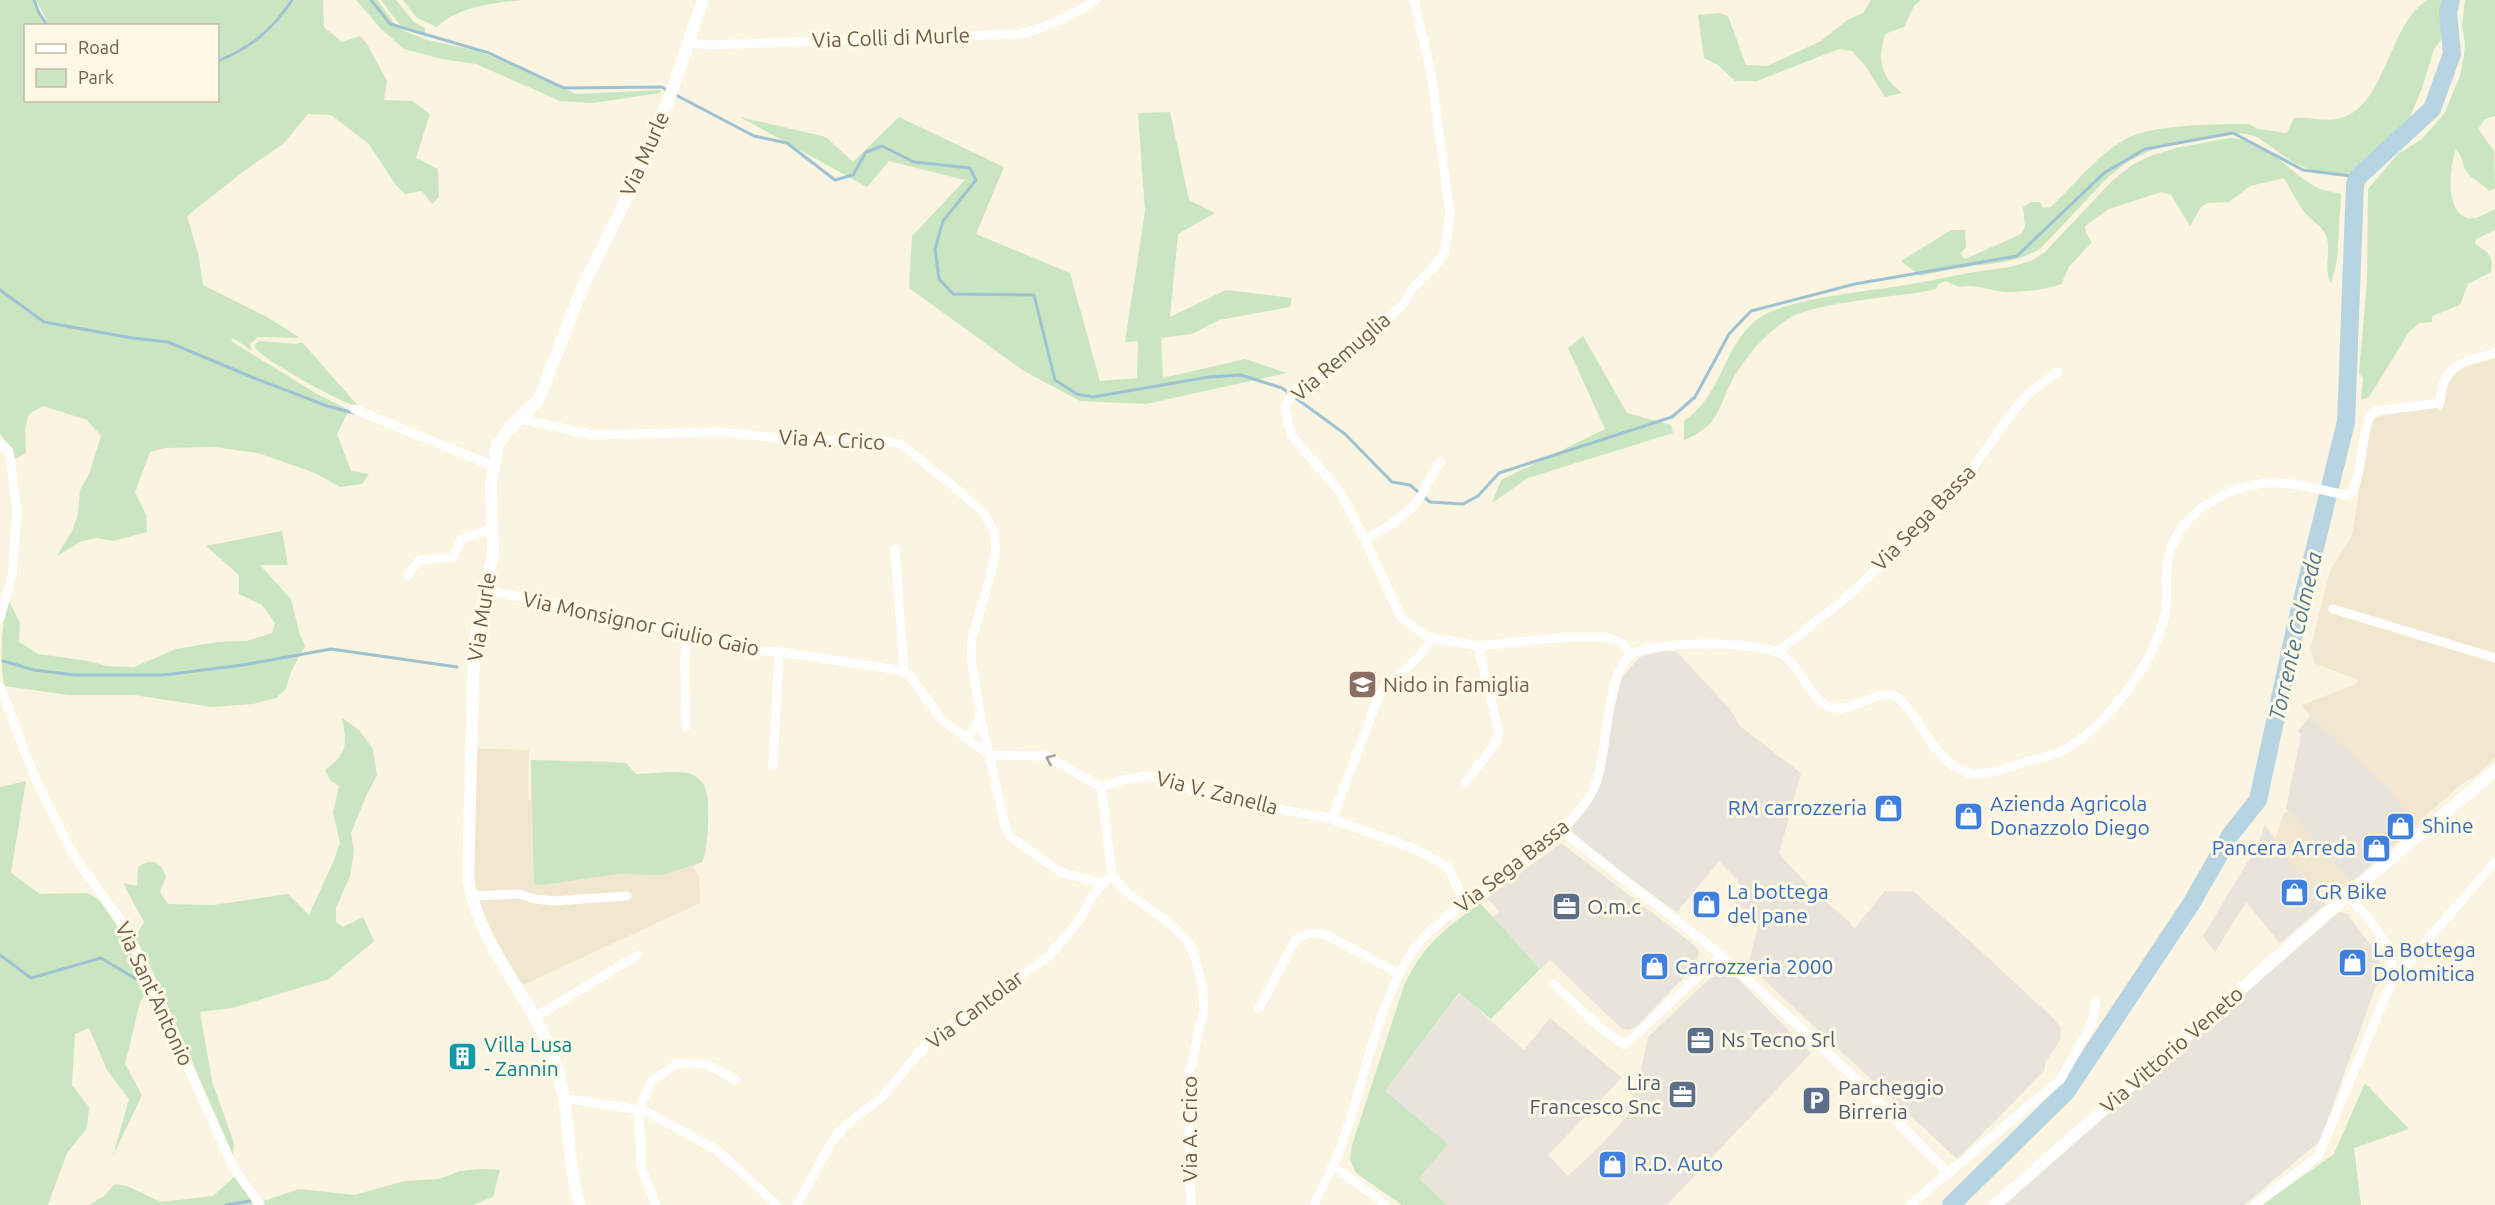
<svg xmlns="http://www.w3.org/2000/svg" width="2495" height="1205" viewBox="0 0 2495 1205" font-family="Ubuntu,sans-serif">
  <style>
    .residential { fill: #f1e7cf }
    .industrial { fill: #e9e4db }
    .green { fill: #c9e6c0 }
    .lines { fill: none; stroke-linecap: round; stroke-linejoin: round }
    .stream { stroke: #9dc2d3; stroke-width: 3 }
    .river { stroke: #b6d4e2; stroke-width: 18 }
    .street { stroke: #fff; stroke-width: 9 }
    .secondary { stroke: #fff; stroke-width: 12 }
    .oneway { stroke: #a99e92 }
    .labels { text-anchor: middle; stroke-width: 6; stroke-linejoin: round; paint-order: stroke }
    .street-label { font-size: 21px; fill: #6f5d49; stroke: #fef8e5 }
    .education-label { font-size: 21px; fill: #785e54; stroke: #fef8e5; text-anchor: start }
    .shop-label { font-size: 21px; fill: #366cbe; stroke: #fef8e5; text-anchor: start }
    .service-label { font-size: 21px; fill: #4e5e75; stroke: #fef8e5; text-anchor: start }
    .culture-label { font-size: 21px; fill: #0d838f; stroke: #fef8e5; text-anchor: start }
    .water-label { font-size: 22px; font-style: italic; fill: #4b788e; stroke: #fef8e5 }
  </style>
  <rect width="100%" height="100%" fill="#faf4e0"/>
  <path class="residential" d="M2495,358v400l-20,18 -13,8 -182,159 -34,-41 -31,50 -12,-16 67,-102 5,4 9,-25 4,-2 -2,-3 14,-67v-8l-2,-2 12,-15 -8,-11 54,-21 2,-4 -44,-17 -3,-16 19,-76 22,-35 15,-94 7,-23 9,-4 52,-8 7,5 7,-30 7,-9 10,-6z
    M468,748l61,2 -1,49 3,1v-40l73,1 22,2 10,11 52,-1 8,4 8,7 4,13 -2,57 -4,8 -9,5 6,9 1,27 -179,83 -46,-69z"/>
  <path class="industrial" d="M1662,651h14l54,58 11,18 60,46 -22,81 38,40 33,28 4,7 31,-38h28l58,51 83,77 7,10 -1,11 -15,23v7l-88,89 -209,-194 11,-43 -26,-21 10,-13 -6,-6 1,-2 -19,-19 -42,51 -50,-35 -56,-46v-4l23,-31 9,-21 9,-59 10,-39 18,-20z
    M2310,716l78,72 29,37 -63,55h-4l-64,-72 14,-67v-8l-2,-2z
    M2265,825l10,13 -2,3 53,63 -46,39 -34,-41 -31,50 -12,-16 54,-90z
    M1561,843l132,101 6,7 -2,13 -61,63 -7,3 -7,-1 -72,-69 -10,9 -47,-51 6,-7 -12,-13z
    M2339,912l8,2 33,43 1,15 -61,169 -76,64h-242z
    M1721,971l12,3 78,79 -144,152h-220l-28,-27 -34,-87 75,-98 64,57 26,-32 72,60 -74,77 20,21 37,-35 24,-27 -7,-7 23,-25 -5,-8 8,-37 60,-57z"/>
  <path class="green" d="M0,0h33l12,25 -19,1v74h192v-38c36,-16 54,-27 75,-62h32l-2,1 1,26 18,15 18,-6 7,8 20,37 -3,19 28,1 18,13 -14,44 22,11 1,28 -7,7 -10,-13 -17,3 -10,-10 -26,-40 -38,-29 -23,-1 -25,30 -39,27 -57,45 11,37 5,32 64,32 33,21 -42,-1 -8,7 2,7 -19,-13 -2,3 86,53 32,16 -12,24 14,37 18,3 -7,10 -22,3 -25,-14 -57,-20 -44,-6 -49,1 -15,4 -15,40 11,23 1,17 -34,9 -16,-3 -15,3 -25,15 15,-25 6,-17 2,-24 9,-16 12,-38 -14,-16 -44,-14 -14,8 -4,15 1,24 -11,6 -3,-10 -12,-15z
    M36,0h254c-19,31 -40,45 -72,59v-33l-169,-1z
    M356,0h21l21,28 26,11 53,12 27,10 72,33 85,-4 -1,3 -67,10 -33,-2 -84,-37 -34,-5 -38,-10 -24,-21z
    M381,0h15l18,22 11,6v7l-25,-10z
    M403,0h121c-27,2 -68,7 -87,27l-20,-9z
    M1871,0h50l-7,6 -10,21c-5,2 -14,4 -18,7 -3,3 -3,10 -4,14 -4,19 5,34 20,45l-17,4 -19,-30 -14,-16 -13,-2 -82,32h-22l-17,-16 -14,-7 -6,-43 21,-2 9,3 18,49 21,1 54,-25 25,-20 17,-8z
    M2428,0h25v25l-19,24 -12,39 -12,29 -20,27v8l-28,25 -51,-7 -17,-7 -37,-26 -11,-3 -16,-1 -55,10 -26,8 -20,10 -21,16 -67,71c-23,15 -47,15 -74,19 -16,2 -31,5 -47,9l-19,-15 50,-31h14l1,17 -6,7 5,5 56,-25 4,-7 -2,-20 8,-5h9l3,6 8,-1c23,-22 46,-52 75,-68 27,-15 91,-15 123,-15l9,5 29,4 7,-15c16,-2 30,5 47,0 46,-13 47,-95 87,-118z
    M2465,0h30v116l-10,3 -7,10 16,22 1,37 -6,3c-6,-8 -18,-12 -23,-20 -5,-8 -2,-13 -10,-22 -6,16 -12,64 12,69 10,2 18,-5 27,-9v21l-19,9 -1,5c13,8 19,12 16,28l-23,12 -8,21 -28,11v6l-13,1 -10,9 -40,65 -8,3 2,-22 -4,-5 8,-91 1,-93 30,-35 24,-15 22,-25 16,-38 4,-20 1,-13 -3,-17z
    M1170,112l19,88 26,13 -37,21 -8,83 56,-27 66,8 -2,9 -71,13 -27,14 -31,4 2,40 82,-19 42,14 -141,31 -66,-3 -56,-30 -115,-83 3,-52 53,-56 -76,-19 -22,26 -127,-70 86,20 27,25 46,-45 105,50 -28,67 94,39 30,108 37,-3 1,-37 -13,1 20,-131 -7,-98z
    M2230,138c43,3 54,33 88,50 7,3 16,4 23,6l-4,66 -6,24c-8,-16 0,-31 -4,-46 -4,-12 -13,-15 -21,-24 -9,-11 -15,-24 -22,-36l-34,8 -21,16 -22,1 -6,4 -11,19 -19,-31 -10,-3 -52,17 -24,17 1,7 6,9 -23,25 -8,17c-16,6 -38,8 -55,8 -17,-1 -30,-9 -47,-5l-13,-6 -8,3 -2,5 -14,3c-31,5 -110,11 -134,27 -21,13 -40,35 -53,56 -18,31 -13,50 -51,65v-19c39,-27 38,-72 71,-100 25,-22 116,-30 151,-36 34,-6 68,-14 104,-18l21,-6 14,-9 67,-71 20,-16 18,-9 26,-8z
    M1583,336l44,77 44,12 2,8 -145,45 -36,25 9,-23 104,-51 -37,-81z
    M260,341l37,3 5,-2 57,65c-14,-2 -100,-49 -104,-60v-3z
    M282,531l6,34h-28l31,34 9,36 5,11 -14,26 -6,18 -9,8 -23,6 -41,3 -78,-12h-65l-65,-9c-4,-29 -3,-58 4,-87l12,24 -1,19 19,12 50,7 19,5 27,1 42,-18 41,-7 30,-1 25,-8 3,-10 -13,-18 -23,-11v-19l-33,-29z
    M342,718l17,12 14,19 4,26 -11,21 -15,37 3,18 -4,25 -14,32v14l7,5 20,-10 11,24 -45,38 -97,29 -32,4 12,69 22,62 -1,12 -84,-192 -14,-25 9,-16 -21,-39 14,3 1,-19c15,-10 23,-5 28,10l-6,15 8,12 45,1 75,-11 21,21 25,-55 6,-17 -7,-30 6,-27 -9,-6 -5,-10c23,-17 22,-26 17,-52z
    M531,760l95,3 10,11c14,0 39,-4 52,-1 5,1 13,7 15,11 9,12 5,65 -1,78l-40,13 -44,-1 -76,11 -8,-1z
    M26,781l-15,92 29,21 48,-1 12,8 25,37 23,52 -8,12 -15,62 17,31 -29,61 16,-57 -22,-29 -18,-42 -14,6 -3,51 17,22 -2,21 -20,25 -19,52h-48v-418z
    M1480,903l60,66 -49,50 -32,-26 -74,98 63,53 -29,34 28,27h-45l-46,-32 -6,-13 2,-15 53,-162c21,-41 39,-53 75,-80z
    M2365,1083l44,46 -55,19 7,57h-99l72,-51z
    M480,1169l20,1 -7,27 -20,8h-208l-4,-3 38,-13 56,6 49,-14 35,-2 21,-8z
    M235,1176l19,29h-165l15,-9 11,-12 12,2 34,16 52,-6z"/>
  <g class="lines">
    <path class="stream" d="M34,0l5,13 9,13
      M371,0l19,24 99,29 75,35 98,-1 6,4
      M218,61c34,-15 54,-30 74,-61
      M674,94l80,42 33,7 48,37 18,-5 13,-23 16,-6 32,16 56,6 6,12 -33,41 -8,28 4,30 14,15 81,1 21,85 22,14 16,3 116,-20 32,-2 41,13 63,46 47,48 18,3 20,17 33,2 15,-8 21,-23 173,-56 23,-20 34,-63 22,-23 104,-27 162,-28 87,-83 41,-24 88,-16 70,37 55,7
      M0,290l44,32 88,16 36,4 86,36 73,28 27,7
      M3,661l31,9 41,5h89l79,-10 88,-16 126,18
      M0,955l31,23 70,-20 45,27
      M226,1205l24,-4"/>
    <path class="river" d="M1951,1205l115,-113 125,-188 40,-70 27,-34 37,-171 51,-207 9,-238 3,-7 74,-68 20,-55 -4,-42 3,-12"/>
    <path class="street" d="M1414,0l17,73 19,141 -5,36 -6,11 -24,25 -14,20 -69,62 -37,22 -10,17 6,28 50,58 24,47 36,77 16,13 15,8 46,8 89,-9h37l18,6 9,12
      M688,48l2,-5 19,2 311,-11c27,-7 53,-18 76,-34
      M354,409l139,57
      M520,419l73,16 128,-3 75,8h82l23,4 70,57 12,11 11,19 2,17 -6,29 -18,61 -1,19 9,58
      M0,443l9,8 8,60 -5,65 -12,42
      M1365,540c18,-11 38,-21 51,-37 11,-13 13,-29 25,-41
      M895,549l9,122
      M408,576l11,-16 35,-3 7,-18 31,-10
      M485,590l135,27 126,33 35,2 123,19 6,5 32,44 47,35
      M2333,609l162,49
      M1777,652c25,-20 52,-39 75,-60 36,-32 71,-68 104,-103 36,-40 53,-88 101,-117
      M0,686l35,92 37,75 53,73 108,241 27,38
      M686,727l-1,-65 2,-27
      M966,738l7,-7 7,-16 25,111 6,11 49,35 41,11
      M989,755l58,1 54,31
      M773,766l6,-114
      M1465,783l30,-39 4,-11 -21,-87
      M1101,787l11,87 10,15 49,35 17,18 7,15 7,28 2,24 -16,70 3,126
      M1101,787l21,-7 27,-4 10,1 41,17 132,25 83,30 33,18 17,36
      M1332,819l46,-121c14,-24 41,-34 54,-60
      M1562,831l159,124 132,121 96,98
      M471,896l48,-2 16,5 19,2 73,-5
      M2392,981l103,-119
      M1553,984l51,47 21,14 96,-90
      M1259,1008l37,-69c9,-7 19,-7 30,-4l74,39
      M535,1017l103,-62
      M564,1098l81,13 72,39 60,55
      M1332,1165l54,40
      M656,1205l-15,-38 -1,-32 -1,-25 12,-28 26,-19 30,1 29,16
      M797,1205l34,-62 12,-15 40,-32 47,-56 119,-84 29,-34 19,-33 15,-15
      M1314,1205c9,-20 20,-40 28,-61 24,-64 36,-152 80,-205 12,-13 26,-23 40,-34 44,-32 103,-65 130,-113 18,-32 11,-123 42,-139 23,-12 130,-13 151,3 16,12 27,48 48,52 22,4 44,-21 64,-11 24,20 34,58 62,72 21,12 49,-2 70,-8 11,-3 25,-5 35,-11 42,-23 91,-88 101,-136 4,-20 -2,-42 5,-63 13,-40 59,-66 99,-68 25,-1 52,7 76,12l6,-2c14,-25 8,-55 21,-80l5,-2 63,-8c2,-39 22,-41 55,-50
      M1910,1205l151,-126 31,-56 4,-22
      M2255,1205l63,-49 74,-175c5,-37 -22,-59 -44,-86"/>
    <path class="secondary" d="M580,1205c-14,-45 -9,-95 -24,-140 -22,-67 -77,-116 -88,-187l6,-233 19,-91 -2,-71 6,-37 12,-17 30,-30 44,-113 55,-111 31,-76 34,-99
      M1995,1205l353,-310 147,-124"/>
  </g>
  <defs><path id="oneway-chevron" d="M-2-3.5L2.5 0L-2 3.5" fill="none" stroke-width="1.6" stroke-linecap="round" stroke-linejoin="round" transform="scale(1.5)"/></defs>
  <use class="oneway" href="#oneway-chevron" transform="translate(1050 759) rotate(-156)"/>
  <defs>
    <symbol id="school-square" viewBox="-11 -11 22 22"><rect x="-9" y="-9" width="18" height="18" rx="4" fill="#8d6e63" stroke="#fef8e5"/><path d="M0-5L7-2L0 1L-7-2ZM-4 1L0 2.5L4 1V4Q0 6-4 4Z" fill="#fff"/></symbol>
    <symbol id="shop-square" viewBox="-11 -11 22 22"><rect x="-9" y="-9" width="18" height="18" rx="4" fill="#3f7fe0" stroke="#fef8e5"/><path d="M-5-2.5h2.3a2.7 3.5 0 0 1 5.4 0H5L5.5 6h-11ZM-1.5-2.5h3a1.5 2.3 0 0 0-3 0Z" fill="#fff"/></symbol>
    <symbol id="office-square" viewBox="-11 -11 22 22"><rect x="-9" y="-9" width="18" height="18" rx="4" fill="#5c6f8a" stroke="#fef8e5"/><path d="M-6-3h4V-5.5h4V-3h4V5H-6ZM-1-4.5V-3h2v-1.5ZM-6 0V1H6V0Z" fill="#fff"/></symbol>
    <symbol id="building-square" viewBox="-11 -11 22 22"><rect x="-9" y="-9" width="18" height="18" rx="4" fill="#0f9aa8" stroke="#fef8e5"/><path d="M-4-6H4V6H1V3H-1V6H-4ZM-2.5-4.3h1.7v1.8h-1.7ZM.8-4.3h1.7v1.8H.8ZM-2.5-1h1.7V.8h-1.7ZM.8-1h1.7V.8H.8Z" fill="#fff"/></symbol>
    <symbol id="parking-square" viewBox="-11 -11 22 22"><rect x="-9" y="-9" width="18" height="18" rx="4" fill="#5c6f8a" stroke="#fef8e5"/><path d="M-3.5-5.5H1a3.5 3.5 0 0 1 0 7H-1V5.5H-3.5ZM-1-3.4V-.6H.8a1.4 1.4 0 0 0 0-2.8Z" fill="#fff"/></symbol>
  </defs>
  <g fill-rule="evenodd">
    <use href="#school-square" x="1346" y="668" width="33" height="33"/>
    <use href="#shop-square" x="1872" y="792" width="33" height="33"/>
    <use href="#shop-square" x="1952" y="800" width="33" height="33"/>
    <use href="#shop-square" x="2384" y="810" width="33" height="33"/>
    <use href="#shop-square" x="2360" y="832" width="33" height="33"/>
    <use href="#shop-square" x="2278" y="876" width="33" height="33"/>
    <use href="#shop-square" x="1690" y="888" width="33" height="33"/>
    <use href="#office-square" x="1550" y="890" width="33" height="33"/>
    <use href="#shop-square" x="2336" y="946" width="33" height="33"/>
    <use href="#shop-square" x="1638" y="950" width="33" height="33"/>
    <use href="#office-square" x="1684" y="1024" width="33" height="33"/>
    <use href="#building-square" x="446" y="1040" width="33" height="33"/>
    <use href="#office-square" x="1666" y="1078" width="33" height="33"/>
    <use href="#parking-square" x="1800" y="1084" width="33" height="33"/>
    <use href="#shop-square" x="1596" y="1148" width="33" height="33"/>
  </g>
  <g class="labels">
    <g class="street-label">
      <text transform="translate(891 38) rotate(-2)" y="7">Via Colli di Murle</text>
      <text transform="translate(645 154) rotate(-66)" y="7">Via Murle</text>
      <text transform="translate(1341 357) rotate(-41)" y="7">Via Remuglia</text>
      <text transform="translate(832 440) rotate(3)" y="7">Via A. Crico</text>
      <text transform="translate(1924 518) rotate(-46)" y="7">Via Sega Bassa</text>
      <text transform="translate(482 617) rotate(-81)" y="7">Via Murle</text>
      <text transform="translate(641 624) rotate(12)" y="7">Via Monsignor Giulio Gaio</text>
      <text transform="translate(1217 793) rotate(14)" y="7">Via V. Zanella</text>
      <text transform="translate(1512 866) rotate(-38)" y="7">Via Sega Bassa</text>
      <text transform="translate(154 994) rotate(65)" y="7">Via Sant'Antonio</text>
      <text transform="translate(975 1010) rotate(-37)" y="7">Via Cantolar</text>
      <text transform="translate(2172 1050) rotate(-41)" y="7">Via Vittorio Veneto</text>
      <text transform="translate(1190 1129) rotate(-90)" y="7">Via A. Crico</text>
    </g>
    <g class="education-label">
      <text x="1383" y="692">Nido in famiglia</text>
    </g>
    <g class="shop-label">
      <text x="1990" y="811">Azienda Agricola<tspan x="1990" dy="24">Donazzolo Diego</tspan></text>
      <text x="1867" y="815" text-anchor="end">RM carrozzeria</text>
      <text x="2422" y="833">Shine</text>
      <text x="2356" y="855" text-anchor="end">Pancera Arreda</text>
      <text x="1727" y="899">La bottega<tspan x="1727" dy="24">del pane</tspan></text>
      <text x="2315" y="899">GR Bike</text>
      <text x="2373" y="957">La Bottega<tspan x="2373" dy="24">Dolomitica</tspan></text>
      <text x="1675" y="974">Carrozzeria 2000</text>
      <text x="1634" y="1171">R.D. Auto</text>
    </g>
    <g class="service-label">
      <text x="1587" y="914">O.m.c</text>
      <text x="1721" y="1047">Ns Tecno Srl</text>
      <text x="1661" y="1090" text-anchor="end">Lira<tspan x="1661" dy="24">Francesco Snc</tspan></text>
      <text x="1838" y="1095">Parcheggio<tspan x="1838" dy="24">Birreria</tspan></text>
    </g>
    <g class="culture-label">
      <text x="484" y="1052">Villa Lusa<tspan x="484" dy="24">- Zannin</tspan></text>
    </g>
    <g class="water-label">
      <text transform="translate(2295 636) rotate(-77)" y="8">Torrente Colmeda</text>
    </g>
  </g>
  <rect x="24" y="24" width="195" height="78" fill="#fef8e5" stroke="#c5baa7" stroke-width="1.5"/>
  <rect x="36" y="44" width="30" height="9" fill="#ffffff" stroke="#c5baa7" stroke-width="1.5"/>
  <text x="78" y="54" font-size="18" fill="#6f5d49">Road</text>
  <rect x="36" y="69" width="30" height="18" fill="#c9e6c0" stroke="#c5baa7" stroke-width="1.5"/>
  <text x="78" y="84" font-size="18" fill="#6f5d49">Park</text>
</svg>
